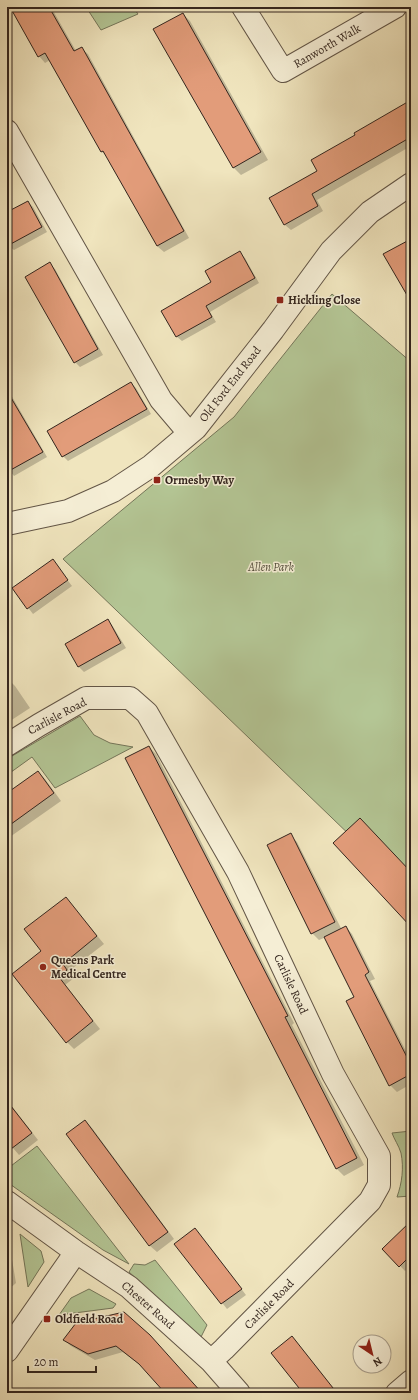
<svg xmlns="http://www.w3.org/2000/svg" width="418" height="1400" viewBox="0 0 418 1400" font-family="Alegreya,serif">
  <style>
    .green { fill: #b4c695; stroke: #74765a }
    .shadow { fill: #0003 }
    .building { fill: #e29c7a; stroke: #33251e }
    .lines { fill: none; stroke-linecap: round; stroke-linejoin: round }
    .street-casing { stroke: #625546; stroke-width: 24 }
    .street { stroke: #f5eed5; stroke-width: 22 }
    .poi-dot { fill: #8f2418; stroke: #f5eed5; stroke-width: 1.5 }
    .labels { text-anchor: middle; stroke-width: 3; stroke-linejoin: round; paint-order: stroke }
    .street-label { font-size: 12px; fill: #33251e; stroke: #f5eed5 }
    .poi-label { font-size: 12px; font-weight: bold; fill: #33251e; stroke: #f5eed5; text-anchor: start }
    .park-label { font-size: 12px; font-style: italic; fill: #534d3c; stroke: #f5eed5 }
  </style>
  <rect width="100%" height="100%" fill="#f0e5be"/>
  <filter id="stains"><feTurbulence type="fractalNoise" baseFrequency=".005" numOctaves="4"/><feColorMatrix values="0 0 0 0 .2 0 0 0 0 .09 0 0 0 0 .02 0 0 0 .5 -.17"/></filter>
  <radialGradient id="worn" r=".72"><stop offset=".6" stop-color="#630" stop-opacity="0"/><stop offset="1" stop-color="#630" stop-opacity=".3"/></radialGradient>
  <path class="green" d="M86,7h47l5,7 -37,16z
    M332,294l79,68v532l-348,-335 171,-142z
    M80,716l14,19 16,8 23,4 -78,41 -23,-31 -25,18v-16z
    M411,1131v65l-14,1c5,-14 7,-29 4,-44 -2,-7 -7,-14 -9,-20z
    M37,1146l92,118 -26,-14 -96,-68v-13z
    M20,1234l21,17 3,11 -16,25z
    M155,1260l52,65 -6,12 -72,-65 5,-8 11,1z
    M89,1289l27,15 -3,4 -54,7 12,-17z"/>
  <path class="shadow" d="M23,7h28l25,44 5,-3 7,6 101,184 -25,14 -7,-6 -49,-89 -6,-5 -52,-92 -5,3 -6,-7z
    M183,14l7,7 78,139 -27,15 -7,-7 -79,-138z
    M411,101v45l-94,54 6,11 -32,19 -6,-5 -15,-26 48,-28 38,-36z
    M28,202l5,5 14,25 -33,18 -4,-3 -3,2v-36z
    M240,253l5,5 14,25 -49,29 6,10 -34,19 -6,-5 37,-54z
    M50,264l5,5 48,86 -23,12 -5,-5 -49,-85z
    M131,383l5,5 15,26 -83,47 -5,-5z
    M7,388l40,69 -33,19 -7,-9z
    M52,560l20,26 -39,28 -20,-26z
    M107,620l5,5 14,23 -42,24 -5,-5 -13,-23z
    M9,680l6,6 15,22 -23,15v-42z
    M149,747l7,7 138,269 -2,2 72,140 -20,11 -7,-7 -211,-410z
    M38,772l7,7 16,22 -54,38v-44z
    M290,835l7,7 45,88 4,-3 6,7 23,45 -5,2 41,80v23l-14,8 -7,-7 -34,-88 -30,-60 -7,3 -7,-7z
    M66,898l38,46 -35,27 5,7 -9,7 35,44 -26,20 -7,-7 -25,-91z
    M7,1100l31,40 -19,15 -12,-14z
    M85,1121l7,7 82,111 -17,13 -8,-7z
    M411,1222v43l-6,6 -21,-22z
    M7,1230l9,53 -9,8z
    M200,1235l46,60 -19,14 -51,-65z
    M76,1324l125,69h-35l-21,-24 -22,-17 -28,8 -24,-14 -7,-6z"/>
  <path class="building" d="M10,7h39l25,44 8,-4 102,184 -27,15 -54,-95 -2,1 -56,-99 -7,4z
    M183,13l78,139 -28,16 -80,-139z
    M411,100v37l-99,57 6,12 -34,19 -15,-27 48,-27 -6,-11 44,-25 -1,-2z
    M28,201l14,26 -35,19v-34z
    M411,239v63l-28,-48z
    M240,251l15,27 -49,28 6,11 -36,20 -15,-26 50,-29 -6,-11z
    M50,262l48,87 -24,14 -49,-86z
    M131,382l16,27 -85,48 -15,-26z
    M7,391l36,61 -36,20z
    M53,559l15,21 -41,29 -15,-21z
    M108,619l13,24 -43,24 -13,-23z
    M149,746l139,270 -3,1 72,141 -21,11 -211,-411z
    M38,771l16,22 -47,34v-34z
    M360,818l51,54v55l-78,-84z
    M291,833l44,89 -24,12 -44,-89z
    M66,897l31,39 -34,28 4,6 -8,7 34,44 -27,22 -54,-69 29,-23 -17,-22z
    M346,926l23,46 -4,3 46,90v9l-22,12 -43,-85 8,-4 -30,-60z
    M7,1101l25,32 -25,19z
    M85,1120l83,112 -19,14 -83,-112z
    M411,1221v34l-12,12 -17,-18z
    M195,1228l47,61 -21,15 -47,-60z
    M124,1312l26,23 52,58h-37l-26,-29 -23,-18 -28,8 -25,-14 13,-17z
    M292,1336l45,57h-34l-32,-40z"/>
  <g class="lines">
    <defs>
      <path id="street" d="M243,7l40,64 112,-64
        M7,131l154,269 28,33
        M7,524l61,-13 45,-20 38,-25 45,-38 77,-98 58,-79 39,-39 41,-28
        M7,745l32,-20 47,-27h44l17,15 91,159 95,202 46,82v29l-9,16 -146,148 -13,12
        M7,1202l69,50 53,35 82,74 28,32
        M7,1351l69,-99
        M397,1393l14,-12"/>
    </defs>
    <use href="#street" class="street-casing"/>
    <use href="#street" class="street"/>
  </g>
  <g class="poi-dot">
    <rect x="276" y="296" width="8" height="8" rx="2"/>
    <rect x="153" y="476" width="8" height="8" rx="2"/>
    <circle cx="43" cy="967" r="4"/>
    <rect x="43" y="1315" width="8" height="8" rx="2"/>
  </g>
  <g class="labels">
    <g class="street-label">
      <text transform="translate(327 46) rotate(-30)" y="4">Ranworth Walk</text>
      <text transform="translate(230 384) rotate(-52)" y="4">Old Ford End Road</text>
      <text transform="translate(57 716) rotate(-28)" y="4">Carlisle Road</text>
      <text transform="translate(291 984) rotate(65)" y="4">Carlisle Road</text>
      <text transform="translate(269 1304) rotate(-45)" y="4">Carlisle Road</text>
      <text transform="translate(148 1305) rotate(41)" y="4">Chester Road</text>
    </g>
    <g class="poi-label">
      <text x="288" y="304">Hickling Close</text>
      <text x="165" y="484">Ormesby Way</text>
      <text x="51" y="964">Queens Park<tspan x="51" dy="14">Medical Centre</tspan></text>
      <text x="55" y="1323">Oldfield Road</text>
    </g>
    <g class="park-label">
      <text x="271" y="571">Allen Park</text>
    </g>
  </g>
  <rect width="418" height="1400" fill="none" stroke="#f0e5be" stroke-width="24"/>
  <rect x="8" y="8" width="402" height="1384" fill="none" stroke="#33251e" stroke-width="2"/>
  <rect x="12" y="12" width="394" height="1376" fill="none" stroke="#33251e"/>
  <g transform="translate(372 1354) rotate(145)"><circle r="19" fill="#f5eed5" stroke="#a79e8c"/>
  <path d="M0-3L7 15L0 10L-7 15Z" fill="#8f2418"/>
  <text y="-6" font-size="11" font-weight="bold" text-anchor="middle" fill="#33251e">N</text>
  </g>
  <path d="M28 1366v6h68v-6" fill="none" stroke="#33251e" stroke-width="2"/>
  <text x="34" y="1366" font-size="12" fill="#33251e" stroke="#f5eed5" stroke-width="3" paint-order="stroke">20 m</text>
  <rect width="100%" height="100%" filter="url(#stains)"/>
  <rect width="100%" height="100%" fill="url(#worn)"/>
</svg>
